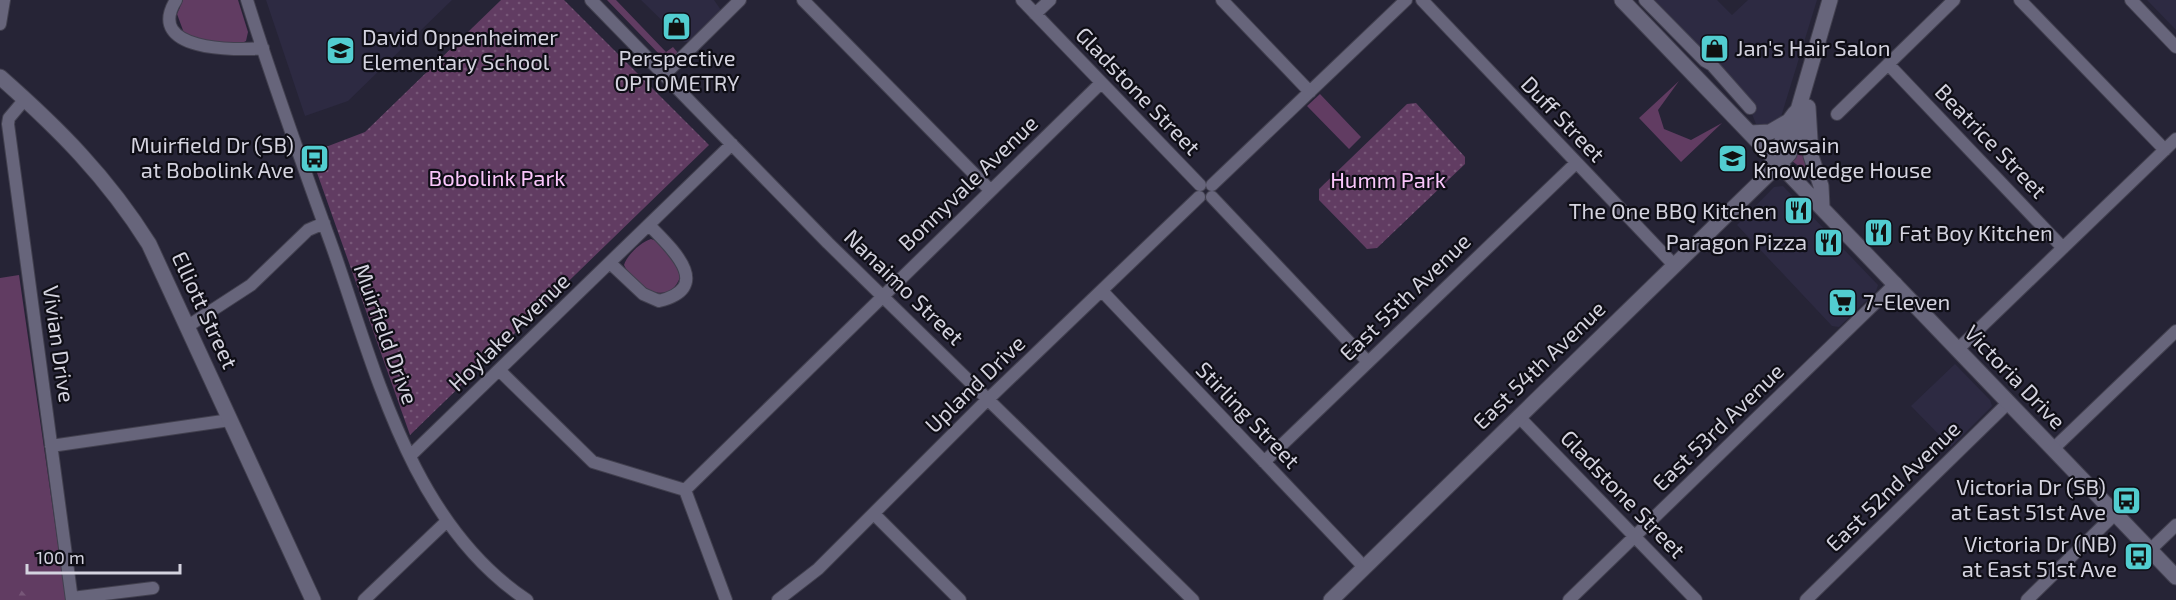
<svg xmlns="http://www.w3.org/2000/svg" width="2176" height="600" viewBox="0 0 2176 600" font-family="'Exo 2',sans-serif">
  <style>
    .built { fill: #2d2a42 }
    .grass { fill: #613c62 }
    .forest { fill: url(#forest-firs) }
    .park { fill: url(#park-dots) }
    .lines { fill: none; stroke-linecap: round; stroke-linejoin: round }
    .minor-casing { stroke: #42404f; stroke-width: 14 }
    .tertiary-casing { stroke: #42404f; stroke-width: 17 }
    .minor { stroke: #67657b; stroke-width: 12 }
    .tertiary { stroke: #67657b; stroke-width: 15 }
    .labels { text-anchor: middle; stroke-width: 4.5; stroke-linejoin: round; paint-order: stroke }
    .poi-label { font-size: 22px; fill: #d4d3df; stroke: #0f0e16; text-anchor: start }
    .street-label { font-size: 22px; fill: #d4d3df; stroke: #0f0e16 }
    .park-label { font-size: 22px; fill: #fac6fb; stroke: #0f0e16 }
  </style>
  <defs>
    <pattern id="forest-firs" width="22" height="20" patternUnits="userSpaceOnUse" patternTransform="scale(1.5)"><rect width="22" height="20" fill="#613c62"/><path d="M5 1l3.5 6h-7zM16 11l3.5 6h-7z" fill="#775778"/></pattern>
    <pattern id="park-dots" width="8" height="8" patternUnits="userSpaceOnUse" patternTransform="scale(1.5)"><rect width="8" height="8" fill="#613c62"/><path d="M2 2h.1M6 6h.1" fill="none" stroke="#775778" stroke-width="1.8" stroke-linecap="round"/></pattern>
  </defs>
  <rect width="100%" height="100%" fill="#262436"/>
  <path class="built" d="M266,0h186l-104,101 -43,15z
    M641,0h73l7,10 -32,32h-5z
    M1653,0h64l15,15 16,-15h69l-37,120 -7,4h-17l-4,-10 5,-7z
    M2147,0h29v30z
    M1783,186l95,99 -2,6 -37,36 -7,-1 -95,-101 37,-38z
    M1955,364l35,36 2,6 -41,41 -40,-41z"/>
  <path class="grass" d="M183,0h55l10,32 -2,9 -6,3 -40,-4 -16,-7 -7,-19z
    M607,0h9l50,52 7,-5 5,6 -10,7 -6,-3z
    M1679,81l-21,29 6,19 27,11 31,-17 -41,39 -42,-44z
    M1320,94l41,43 -12,12 -42,-43z
    M1804,122l5,52 -17,-13z
    M651,239c17,6 25,22 29,38 -11,32 -46,9 -56,-12 3,-10 17,-23 27,-26z
    M19,275l47,325h-66v-322z"/>
  <path class="forest" d="M15,583l14,16v1h-25l-1,-16z"/>
  <path class="park" d="M501,0h63l145,145 -299,290 -100,-282 55,-21z
    M1416,103l49,54v7l-88,84 -10,1 -48,-49v-11l88,-85z"/>
  <g class="lines">
    <defs>
      <path id="minor" d="M176,0c-32,51 60,51 87,48
        M247,0c26,84 56,166 86,249 43,123 79,275 194,351
        M591,0l237,243 365,357
        M803,0l187,190
        M1022,0l178,185
        M1222,0l88,92
        M1422,0l252,265
        M1645,0l60,61 7,4 38,43
        M2020,0l145,150
        M2131,0l45,47
        M1035,14l15,-14
        M0,24l4,-24
        M1888,64l175,184
        M664,75l76,-75
        M25,99l-16,19 -1,6 64,476
        M1837,114l117,-114
        M1212,185l194,-185
        M1212,197l156,165
        M610,263l33,31 16,7c57,-14 10,-55 -10,-76
        M1102,291l262,276
        M188,326l63,-41 57,-55 16,-7
        M1958,349l218,-210
        M499,370l94,92 92,28 41,110
        M1519,417l177,183
        M51,446l179,-26
        M2053,449l123,-118
        M410,456l322,-312
        M1264,462l312,-299
        M685,490l416,-407
        M874,514l86,86
        M2150,550l26,-25
        M72,598l81,-10
        M364,600l83,-79
        M778,600l40,-31 163,-163 218,-209
        M1569,600l327,-317
        M1806,600l203,-198
        M2027,600l88,-86"/>
      <path id="tertiary" d="M1622,0l554,577
        M0,77c59,52 107,100 149,167l164,356
        M1808,107l3,49 10,30 1,21
        M1750,133l20,-1 19,-11
        M1779,162c1,-19 5,-39 19,-52
        M1331,600l458,-446 8,-22 1,-22 32,-110"/>
    </defs>
    <use href="#minor" class="minor-casing"/>
    <use href="#tertiary" class="tertiary-casing"/>
    <use href="#minor" class="minor"/>
    <use href="#tertiary" class="tertiary"/>
  </g>
  <defs>
    <symbol id="shop-square" viewBox="-11 -11 22 22"><rect x="-9" y="-9" width="18" height="18" rx="4" fill="#52cdd0" stroke="#0f0e16"/><path d="M-5-2.5h2.3a2.7 3.5 0 0 1 5.4 0H5L5.5 6h-11ZM-1.5-2.5h3a1.5 2.3 0 0 0-3 0Z" fill="#111"/></symbol>
    <symbol id="school-square" viewBox="-11 -11 22 22"><rect x="-9" y="-9" width="18" height="18" rx="4" fill="#52cdd0" stroke="#0f0e16"/><path d="M0-5L7-2L0 1L-7-2ZM-4 1L0 2.5L4 1V4Q0 6-4 4Z" fill="#111"/></symbol>
    <symbol id="bus-square" viewBox="-11 -11 22 22"><rect x="-9" y="-9" width="18" height="18" rx="4" fill="#52cdd0" stroke="#0f0e16"/><path d="M-5-6H5V4H4V6H2V4H-2V6H-4V4H-5ZM-3.5-4V0h7V-4ZM-3.5 1.2v1.5H-2V1.2ZM2 1.2v1.5H3.5V1.2Z" fill="#111"/></symbol>
    <symbol id="restaurant-square" viewBox="-11 -11 22 22"><rect x="-9" y="-9" width="18" height="18" rx="4" fill="#52cdd0" stroke="#0f0e16"/><path d="M-5-6h1v4h1v-4h1v4h1v-4h1v5L-1.5 .5V6h-2V.5L-5-1ZM5-6V6H3V1.5H1.5Q1.5-4 5-6Z" fill="#111"/></symbol>
    <symbol id="supermarket-square" viewBox="-11 -11 22 22"><rect x="-9" y="-9" width="18" height="18" rx="4" fill="#52cdd0" stroke="#0f0e16"/><path d="M-6-5.5h2.5l.6 2H6L4.5 2H-2.5L-4.4-4H-6ZM-1.5 3.2a1.3 1.3 0 1 0 .1 0ZM3 3.2a1.3 1.3 0 1 0 .1 0Z" fill="#111"/></symbol>
  </defs>
  <g fill-rule="evenodd">
    <use href="#shop-square" x="660" y="10" width="33" height="33"/>
    <use href="#shop-square" x="1698" y="32" width="33" height="33"/>
    <use href="#school-square" x="324" y="34" width="33" height="33"/>
    <use href="#bus-square" x="298" y="142" width="33" height="33"/>
    <use href="#school-square" x="1716" y="142" width="33" height="33"/>
    <use href="#restaurant-square" x="1782" y="194" width="33" height="33"/>
    <use href="#restaurant-square" x="1862" y="216" width="33" height="33"/>
    <use href="#restaurant-square" x="1812" y="226" width="33" height="33"/>
    <use href="#supermarket-square" x="1826" y="286" width="33" height="33"/>
    <use href="#bus-square" x="2110" y="484" width="33" height="33"/>
    <use href="#bus-square" x="2122" y="540" width="33" height="33"/>
  </g>
  <g class="labels">
    <g class="poi-label">
      <text x="362" y="45">David Oppenheimer<tspan x="362" dy="25">Elementary School</tspan></text>
      <text x="1736" y="56">Jan's Hair Salon</text>
      <text x="677" y="66" text-anchor="middle">Perspective<tspan x="677" dy="25">OPTOMETRY</tspan></text>
      <text x="294" y="153" text-anchor="end">Muirfield Dr (SB)<tspan x="294" dy="25">at Bobolink Ave</tspan></text>
      <text x="1753" y="153">Qawsain<tspan x="1753" dy="25">Knowledge House</tspan></text>
      <text x="1777" y="219" text-anchor="end">The One BBQ Kitchen</text>
      <text x="1899" y="241">Fat Boy Kitchen</text>
      <text x="1807" y="250" text-anchor="end">Paragon Pizza</text>
      <text x="1863" y="310">7-Eleven</text>
      <text x="2106" y="495" text-anchor="end">Victoria Dr (SB)<tspan x="2106" dy="25">at East 51st Ave</tspan></text>
      <text x="2117" y="552" text-anchor="end">Victoria Dr (NB)<tspan x="2117" dy="25">at East 51st Ave</tspan></text>
    </g>
    <g class="street-label">
      <text transform="translate(1138 91) rotate(46)" y="8">Gladstone Street</text>
      <text transform="translate(1563 119) rotate(46)" y="8">Duff Street</text>
      <text transform="translate(1991 141) rotate(46)" y="8">Beatrice Street</text>
      <text transform="translate(968 183) rotate(-44)" y="8">Bonnyvale Avenue</text>
      <text transform="translate(904 287) rotate(44)" y="8">Nanaimo Street</text>
      <text transform="translate(1405 297) rotate(-44)" y="8">East 55th Avenue</text>
      <text transform="translate(205 310) rotate(65)" y="8">Elliott Street</text>
      <text transform="translate(509 332) rotate(-44)" y="8">Hoylake Avenue</text>
      <text transform="translate(386 334) rotate(70)" y="8">Muirfield Drive</text>
      <text transform="translate(59 344) rotate(82)" y="8">Vivian Drive</text>
      <text transform="translate(1539 365) rotate(-44)" y="8">East 54th Avenue</text>
      <text transform="translate(2015 377) rotate(46)" y="8">Victoria Drive</text>
      <text transform="translate(975 384) rotate(-44)" y="8">Upland Drive</text>
      <text transform="translate(1248 415) rotate(46)" y="8">Stirling Street</text>
      <text transform="translate(1718 427) rotate(-44)" y="8">East 53rd Avenue</text>
      <text transform="translate(1893 486) rotate(-44)" y="8">East 52nd Avenue</text>
      <text transform="translate(1623 494) rotate(46)" y="8">Gladstone Street</text>
    </g>
    <g class="park-label">
      <text x="497" y="186">Bobolink Park</text>
      <text x="1388" y="188">Humm Park</text>
    </g>
  </g>
  <path d="M27 564v9h153v-9" fill="none" stroke="#d4d3df" stroke-width="3"/>
  <text x="36" y="564" font-size="18" fill="#d4d3df" stroke="#0f0e16" stroke-width="4.5" paint-order="stroke">100 m</text>
</svg>
